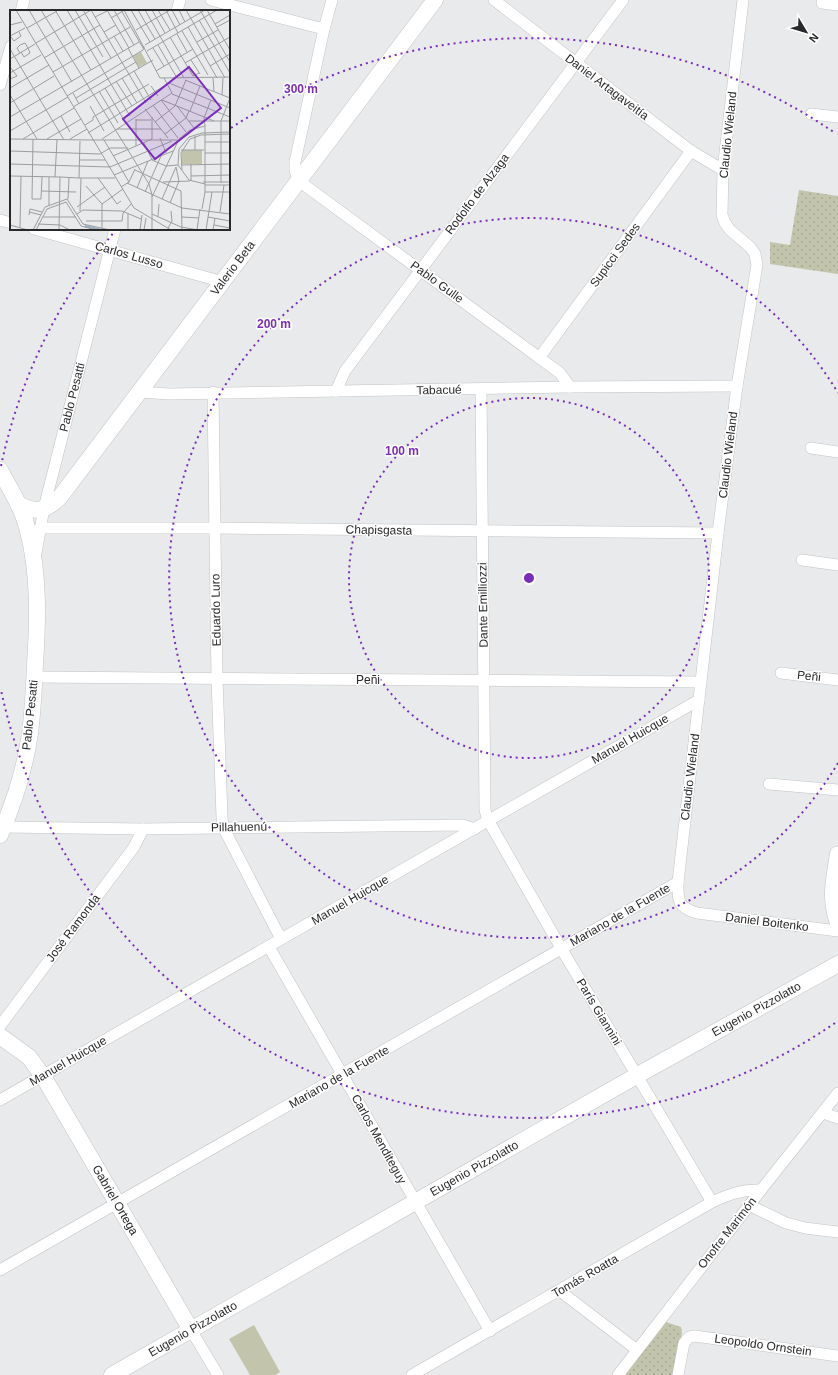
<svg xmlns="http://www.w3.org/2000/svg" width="838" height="1375" viewBox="0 0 838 1375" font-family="Arial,sans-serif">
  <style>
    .grass { fill: #c2c4ac }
    .park { fill: url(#park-dots) }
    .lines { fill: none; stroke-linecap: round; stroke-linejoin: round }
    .street-casing { stroke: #c1c3c4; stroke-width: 12 }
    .secondary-casing { stroke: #c1c3c4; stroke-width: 17 }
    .street { stroke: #fff; stroke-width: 11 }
    .secondary { stroke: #fff; stroke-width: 16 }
    .ring { fill: none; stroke: #7b2cbf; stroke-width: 2; stroke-dasharray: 2 4 }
    .labels { text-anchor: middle; stroke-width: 3; stroke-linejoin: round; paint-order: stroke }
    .street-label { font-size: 12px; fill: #29292a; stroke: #fff }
    .inset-river { fill: none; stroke: #99b1c8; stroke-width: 2 }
    .inset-road { fill: none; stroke: #9c9d9e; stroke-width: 1 }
    .view { fill: #7b2cbf; fill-opacity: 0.15; stroke: #7b2cbf; stroke-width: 2 }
    .inset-edge { fill: none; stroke: #29292a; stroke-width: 2 }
    .centre { fill: #7b2cbf; stroke: #fff; stroke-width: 2 }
    .ring-label { font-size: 12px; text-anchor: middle; font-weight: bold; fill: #7b2cbf; stroke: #fff; stroke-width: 3; stroke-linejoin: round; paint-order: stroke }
  </style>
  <defs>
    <pattern id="park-dots" width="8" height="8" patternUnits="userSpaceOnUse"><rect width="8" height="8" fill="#c2c4ac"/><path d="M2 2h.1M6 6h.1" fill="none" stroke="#a7a894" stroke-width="1.8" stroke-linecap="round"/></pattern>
  </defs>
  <rect width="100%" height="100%" fill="#e9eaec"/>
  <path class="grass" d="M254,1325l26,47 -5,3h-25l-21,-36z"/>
  <path class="park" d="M799,190l39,6v78l-68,-10v-22l20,3z
    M660,1320l21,7 1,6 -9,42h-55z"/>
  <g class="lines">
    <defs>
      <g id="street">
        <path d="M211,0l113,29"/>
        <path d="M332,0l-8,29 -29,133v9l4,10 261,192 10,14"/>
        <path d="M494,0l197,151 32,19"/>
        <path d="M743,0l-20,170 -1,45 3,8 5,7 20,17 5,7 2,11 -20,121 -19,147 -40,349c0,19 -1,25 19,31l141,18"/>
        <path d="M822,3l16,2"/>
        <path d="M21,11l3,-11"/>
        <path d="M177,11l3,-11"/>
        <path d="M0,85l11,-39"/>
        <path d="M811,114l27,3"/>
        <path d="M0,220l11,3"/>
        <path d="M34,229l189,53"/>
        <path d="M539,358l152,-207"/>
        <path d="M481,389l4,421 3,10 73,128 151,254"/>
        <path d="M336,391l9,-20 278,-371"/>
        <path d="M140,392l29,2 401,-7 167,-1"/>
        <path d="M213,392l4,287 5,138 1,10 58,112"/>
        <path d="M811,448l27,4"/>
        <path d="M40,528h175l503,5"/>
        <path id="s1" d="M36,553l8,-45 71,-279"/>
        <path d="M802,560l36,5"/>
        <path d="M781,673l57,7"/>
        <path d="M34,677l667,5"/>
        <path d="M769,784l69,6"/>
        <path d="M4,827l139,2 319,-4 13,4"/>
        <path d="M269,947c74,127 146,256 221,384"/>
        <path d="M0,1026l134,-179 9,-18"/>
        <path d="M0,1100l699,-400"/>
        <path d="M823,1113l15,5"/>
        <path d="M749,1205l37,18 19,5 33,4"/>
        <path d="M0,1270l678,-388"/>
        <path d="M560,1291l77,59"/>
        <path d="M191,1330l27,45"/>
        <path d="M412,1375l300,-173c16,-7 30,-13 49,-12"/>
        <path d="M618,1375l143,-185 77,-97"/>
        <path d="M678,1375l6,-32 5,-6 6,-1 143,20"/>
      </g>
      <g id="secondary">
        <path d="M0,470c10,19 23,39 28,61 11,42 10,89 7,133 -1,23 -2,46 -5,69 -5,35 -16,70 -30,102"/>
        <path id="s2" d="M18,504c17,10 28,7 42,-7l375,-497"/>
        <path d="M838,854c-4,26 -9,44 0,69"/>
        <path id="s3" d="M0,1036l29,21 14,19 148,254"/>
        <path id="s4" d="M112,1375l524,-299 202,-112"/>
      </g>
    </defs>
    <use href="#street" class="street-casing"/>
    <use href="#secondary" class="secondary-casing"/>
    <use href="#street" class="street"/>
    <use href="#secondary" class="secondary"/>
  </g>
  <g class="ring">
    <circle cx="529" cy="578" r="180"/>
    <path d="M838 763A360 360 0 1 1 838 393"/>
    <path d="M835 1023A540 540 0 0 1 1 690M1 466A540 540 0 0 1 115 231M231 128A540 540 0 0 1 835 133"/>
  </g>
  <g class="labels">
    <g class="street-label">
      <text transform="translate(607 87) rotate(37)" y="4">Daniel Artagaveitía</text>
      <text transform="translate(728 135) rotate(-84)" y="4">Claudio Wieland</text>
      <text transform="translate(477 194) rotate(-53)" y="4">Rodolfo de Alzaga</text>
      <text transform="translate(129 255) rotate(16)" y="4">Carlos Lusso</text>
      <text transform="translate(615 255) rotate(-54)" y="4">Supicci Sedes</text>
      <text dy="4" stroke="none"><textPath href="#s2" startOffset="334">Valerio Beta</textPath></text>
      <text transform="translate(437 282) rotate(36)" y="4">Pablo Gulle</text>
      <text transform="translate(439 390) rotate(-1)" y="4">Tabacué</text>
      <text dy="4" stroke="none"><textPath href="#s1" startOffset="160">Pablo Pesatti</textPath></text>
      <text transform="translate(728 455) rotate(-83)" y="4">Claudio Wieland</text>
      <text transform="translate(379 530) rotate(1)" y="4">Chapisgasta</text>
      <text transform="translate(483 605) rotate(-91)" y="4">Dante Emilliozzi</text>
      <text transform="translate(216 610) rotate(-91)" y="4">Eduardo Luro</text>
      <text transform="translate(809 676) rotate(6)" y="4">Peñi</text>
      <text x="368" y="684">Peñi</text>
      <text transform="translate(30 715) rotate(-84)" y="4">Pablo Pesatti</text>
      <text transform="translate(630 739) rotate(-30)" y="4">Manuel Huicque</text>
      <text transform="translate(690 777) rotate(-83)" y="4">Claudio Wieland</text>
      <text transform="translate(239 827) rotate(-1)" y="4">Pillahuenú</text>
      <text transform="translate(350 900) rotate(-30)" y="4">Manuel Huicque</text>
      <text transform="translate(620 915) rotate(-30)" y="4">Mariano de la Fuente</text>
      <text transform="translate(767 922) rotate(7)" y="4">Daniel Boitenko</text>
      <text transform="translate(73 928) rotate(-53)" y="4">José Ramonda</text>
      <text dy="4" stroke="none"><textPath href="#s4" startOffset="741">Eugenio Pizzolatto</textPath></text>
      <text transform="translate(599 1012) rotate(59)" y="4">París Giannini</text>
      <text transform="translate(68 1061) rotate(-30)" y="4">Manuel Huicque</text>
      <text transform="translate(339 1077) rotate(-30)" y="4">Mariano de la Fuente</text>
      <text transform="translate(379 1139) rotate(61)" y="4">Carlos Menditeguy</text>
      <text dy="4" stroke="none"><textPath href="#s4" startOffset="417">Eugenio Pizzolatto</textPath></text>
      <text dy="4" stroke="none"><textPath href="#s3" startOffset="203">Gabriel Ortega</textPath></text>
      <text transform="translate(727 1233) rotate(-52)" y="4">Onofre Marimón</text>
      <text transform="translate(585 1276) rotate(-30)" y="4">Tomás Roatta</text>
      <text dy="4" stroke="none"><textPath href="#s4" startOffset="93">Eugenio Pizzolatto</textPath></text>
      <text transform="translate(763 1345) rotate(8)" y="4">Leopoldo Ornstein</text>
    </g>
  </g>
  <g transform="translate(10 10)">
    <rect width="220" height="220" fill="#e9eaec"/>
    <path d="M172,140h20v14h-20z" fill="#c2c4ac"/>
    <path d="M131,42l6,11 -8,4 -6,-11z" fill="#c2c4ac"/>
    <path class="inset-river" d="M75,216l17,4"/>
    <path class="inset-road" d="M6,0l118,198 37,22M19,0l43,72M31,0l108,174 3,11v35M45,0l36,60M57,0l63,106M65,0l28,47M73,0l28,48M81,0l55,93M97,0l22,38M104,0l20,35M111,0l22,38M114,0l36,68 70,-1M121,0l19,32M128,0l17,29M135,0l39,68M142,0l13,23M148,0l12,20M156,0l12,23M162,0l8,15M169,0l6,12M176,0l39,68M190,0l30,52M197,0l23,40M85,7l12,-6M101,8l12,-7M189,10l31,53M205,14l15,-9M0,15l12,-3M178,17l29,51M207,17l13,-7M17,18l30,-17M126,20l34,-20M172,21l26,44M94,22l12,-7M167,24l10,18M0,26l4,5 7,-5 -2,-4M0,26l15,-8M104,26l9,15M160,27l23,39 6,-3M187,32l21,-12M26,33l55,-33M135,35l60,-35M148,35l19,33M118,38l11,20M143,38l11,18M0,39l54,91M137,41l70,-41M11,42l3,5 6,-4 -2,-5M10,43l-3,-5 3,-3 5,-2 3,5M34,48l56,-33M0,49l25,-15M181,50l9,14M175,53l45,-26M200,56l20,-12M0,57l7,9 -7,3M124,61l17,29M146,61l37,-22M43,62l77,-45M0,63l31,-18M112,68l15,25M203,68l1,13M175,70l45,18M106,71l16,25M141,76l7,10M0,78l39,-23M95,78l19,32M89,81l19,32M63,83l6,11M162,84l58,23M0,85l27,44M212,85l1,-17M57,86l76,-46 1,-4M66,88l60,-36M151,90l25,32M152,90l52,21M0,93l44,-27M143,95l25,33M80,96l14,25M167,96l17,22M63,97l80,-47M135,99l23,29M180,101l10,-25M51,106l9,16M0,107l129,-75M126,109v27M126,110h15M179,111h41M145,112l20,-16 11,-26M75,115l8,-5v-3l56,-33M107,119h44M0,121l58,-34M78,123l81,-50 61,25M155,124l21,-16 3,-7M150,128l6,15M0,129l84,1M13,129l51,-31M23,129l-1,60h9l1,-22M37,129l34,-20M60,129l17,-10M92,129l70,-46 -8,-15M83,130h85M94,130l25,42M195,132h25M134,133l8,17 14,6M171,140h23M185,140v-14M0,141l90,3 10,-6h18M195,143h25M103,146l39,-17v-22M70,150h25M0,154l100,3 62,-26M181,154v17M168,155l1,-16 10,-12 13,-4 28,-1M171,155l49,-1M156,156l12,-1 11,15 16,4M125,160l46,21 1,39M172,160l-1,-17 9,-14 11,-4 29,-1M104,165l59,-24M0,166l50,1M181,166l39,-1M45,167l2,-37M69,168h36M88,168l19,26 4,-3M153,172l27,-1M193,172h27M117,173l55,25 48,6M211,173v-62l9,-23M195,175h25M76,176l16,18M111,177l8,-5 6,-13M127,178l11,-27M32,181l34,1M135,182l16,-36M195,182h25M142,187l27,-58 11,-9 15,-4 -1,-8 7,-18M58,189l1,-21M152,189l14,-32M160,193l9,-22 -3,-14M39,195v-28M67,197l28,-20M192,199l3,-17v-66M70,201l1,-33M19,202l12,3M210,202l4,-27M67,204l6,-4 39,1 19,8M118,204v16M142,204l29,13 17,3M19,205l1,-6 12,3M148,206l1,-12M33,207h33M172,207l17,1M198,207l22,4M76,211h36l1,-8 8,-9M28,214l22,1 10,5M0,215l18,5M204,215l16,3M10,218l1,-52M158,218l4,-7 -1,-10M23,220l12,-23 22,-8 16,25 27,6M26,220l11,-21 19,-7 15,24 15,4M49,220l1,-53 19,1 1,-37M92,220v-26l21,-15M130,220l2,-15M134,220l2,-12M187,220l3,-21M196,220l6,-38M203,220l2,-12"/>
    <path class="view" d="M179,57l32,41 -66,51 -32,-40z"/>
    <rect width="220" height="220" class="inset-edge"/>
  </g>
  <circle cx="529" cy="578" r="6" class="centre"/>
  <g class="ring-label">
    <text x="301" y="93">300 m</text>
    <text x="274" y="328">200 m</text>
    <text x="402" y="455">100 m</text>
  </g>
  <g transform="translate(806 32) rotate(128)" stroke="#ffffff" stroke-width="3" paint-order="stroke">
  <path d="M0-3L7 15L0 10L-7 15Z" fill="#29292a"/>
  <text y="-6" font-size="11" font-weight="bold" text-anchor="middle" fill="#29292a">N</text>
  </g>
</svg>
